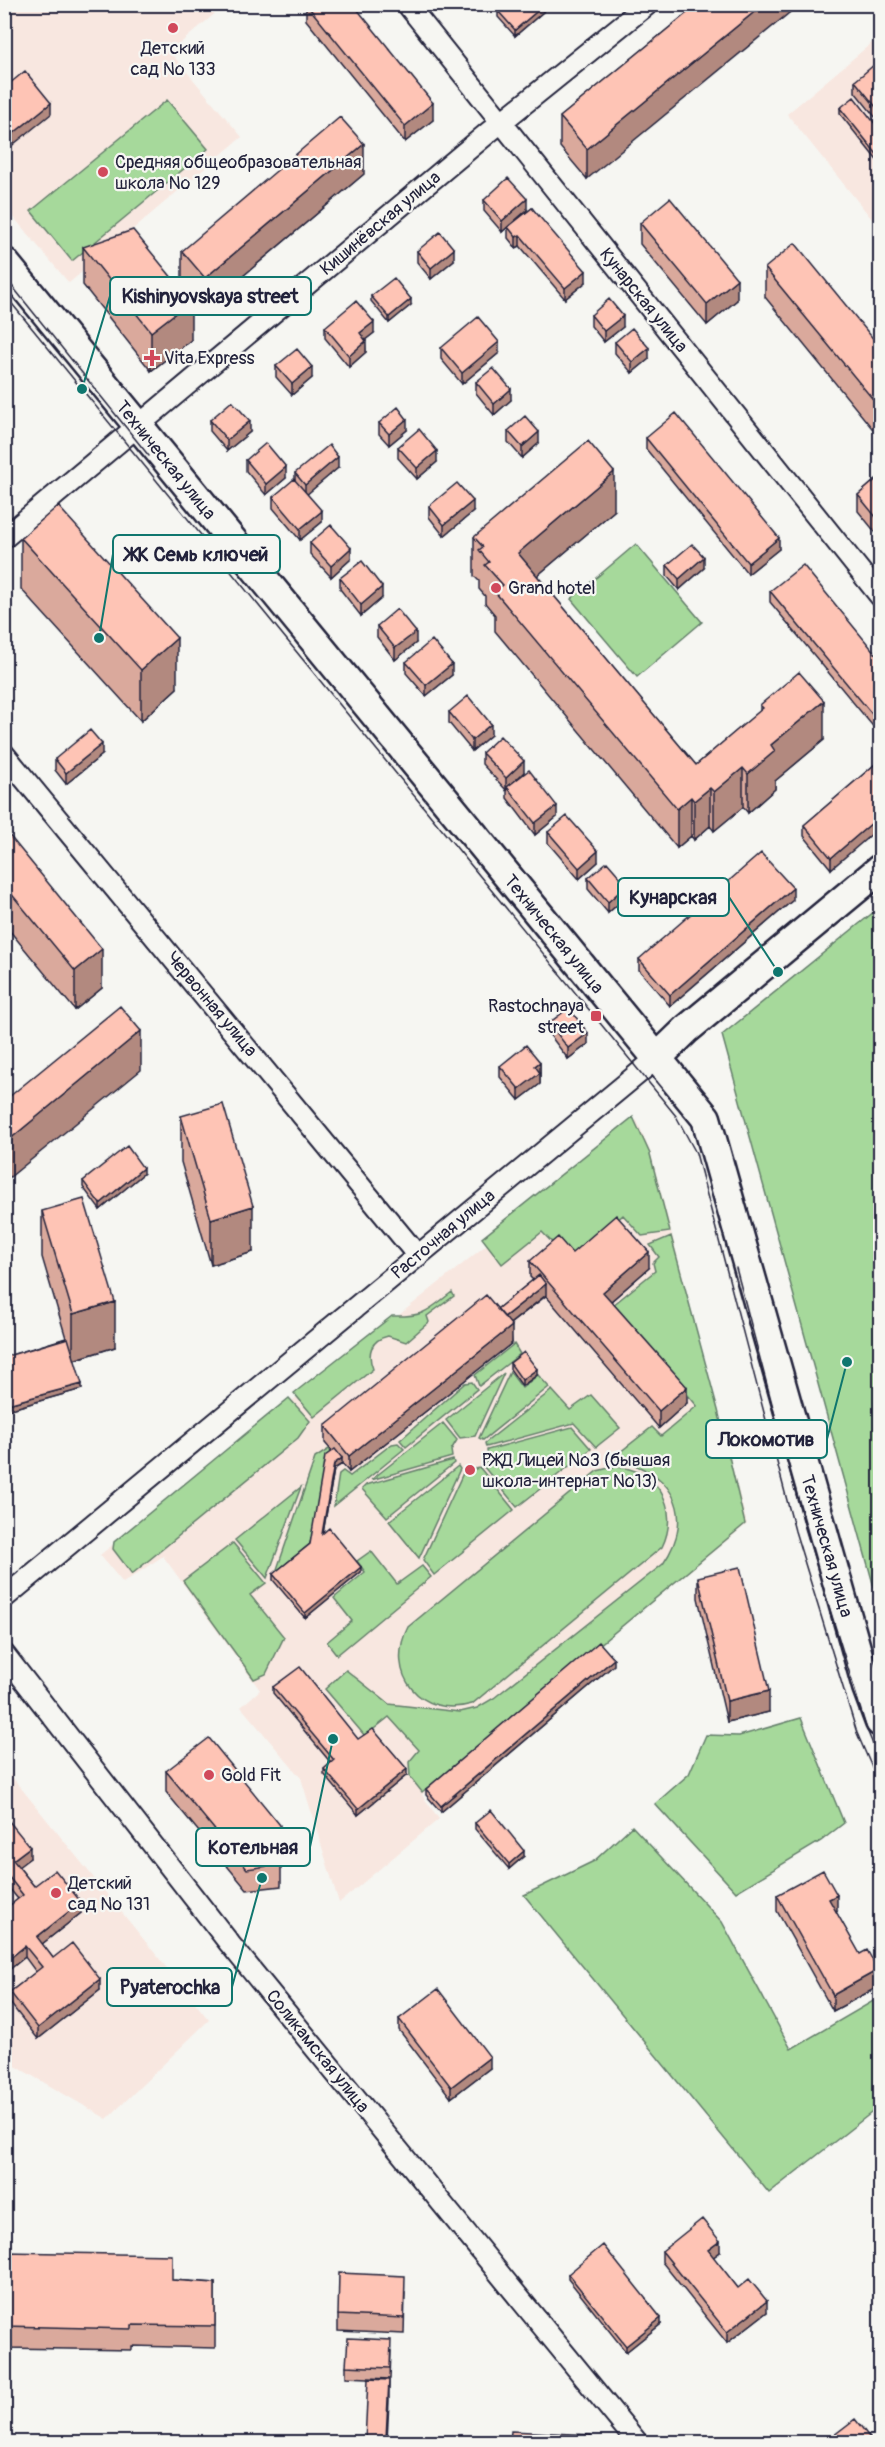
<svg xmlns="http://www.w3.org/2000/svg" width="885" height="2447" viewBox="0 0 885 2447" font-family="Pangolin,sans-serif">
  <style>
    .built { fill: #f8e7e0 }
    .green { fill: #a6d99b; stroke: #647e6b; stroke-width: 1.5 }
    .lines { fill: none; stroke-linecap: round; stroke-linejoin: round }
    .street-casing { stroke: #22223b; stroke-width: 24 }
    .secondary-casing { stroke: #22223b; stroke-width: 33 }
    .street { stroke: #f6f6f2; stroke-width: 20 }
    .secondary { stroke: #f6f6f2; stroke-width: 28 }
    .tram { stroke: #22223b; stroke-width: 1.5 }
    .wall { fill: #daa99c; stroke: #22223b; stroke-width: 1.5 }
    .shaded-wall { fill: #b2897f; stroke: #22223b; stroke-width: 1.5 }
    .building { fill: #fec4b5; stroke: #22223b; stroke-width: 1.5 }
    .poi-dot { fill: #d1495b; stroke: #f6f6f2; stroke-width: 2 }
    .labels { text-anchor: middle; stroke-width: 4.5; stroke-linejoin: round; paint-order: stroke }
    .poi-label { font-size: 18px; fill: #22223b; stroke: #f6f6f2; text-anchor: start }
    .street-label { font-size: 18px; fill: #22223b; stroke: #f6f6f2 }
    .leader { fill: none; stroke: #0f766e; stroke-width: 2 }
    .callout-dot { fill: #0f766e; stroke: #f6f6f2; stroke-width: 2 }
    .callout { fill: #f6f6f2; stroke: #0f766e; stroke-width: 2 }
    .callout-label { font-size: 20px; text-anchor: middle; font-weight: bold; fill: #22223b }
  </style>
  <rect width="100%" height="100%" fill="#f6f6f2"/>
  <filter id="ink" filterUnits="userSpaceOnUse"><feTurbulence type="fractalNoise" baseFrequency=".0167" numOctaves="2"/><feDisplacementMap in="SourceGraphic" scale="12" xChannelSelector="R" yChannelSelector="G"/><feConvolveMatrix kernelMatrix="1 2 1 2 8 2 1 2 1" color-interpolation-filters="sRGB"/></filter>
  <g filter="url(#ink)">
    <path class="built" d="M4,5h221l-55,47 72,85 -173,146 -64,-76z
      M880,36v193l-93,-115z
      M637,1120l14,34 96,370 -296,243 -29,28 17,24 -100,84 -38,-125 -60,-71 19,-17 -97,-134 -40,27 -23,-28 380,-305z
      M4,1767l205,253 -102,99 -102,-59z"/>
    <path class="green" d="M167,100l41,49 -136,112 -41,-50z
      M636,544l66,78 -65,55 -66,-78z
      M880,907v702l-158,-574z
      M633,1117l17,37 20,78 -28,4 -19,-21 -52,47 -29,-30 -40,32 -20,-26z
      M671,1236l47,174 27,114 -323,268 -12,-15 -1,-15 10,-12 -30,-33 -24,19 -40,-47 21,-19 43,34 71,8 17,-4 17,-10 169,-134c36,-52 6,-98 -53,-104l42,-33 9,9 36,-30 -34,-41 -56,-55 48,-39 -2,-8 6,-6 -9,-12z
      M452,1292l2,4 -27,20 2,6 -23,20 -18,-6c-18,4 -21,18 -15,33l-59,48 -20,-24 98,-77c33,1 35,-5 60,-24z
      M514,1344l6,10 -41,32 -4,-11z
      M510,1372l12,16 16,-13 11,12 -66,53 -4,-2z
      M504,1373l-29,63 -15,2 -14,-18z
      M472,1382l5,7 -71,58 -6,-7 65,-57z
      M552,1390l18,20 21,-15 29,33 -24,19 -22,-24 -88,24 -1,-4z
      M289,1398l21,23 -12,17 -166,136 -19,-25 1,-7z
      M443,1423l14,17 -6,10 1,7 -81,23z
      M572,1427l19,22 -74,58 -34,-41 5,-6 -1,-10z
      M398,1443l6,6 -70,57 5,-32 4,-3 7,5 42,-32z
      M329,1449l4,5 -23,95 -36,29 41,-120z
      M453,1460l1,3 -67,54 -25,-28 4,-4z
      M458,1466l2,3 -41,89 -30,-37z
      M613,1467c44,0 68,41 49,80l-190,157c-51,15 -88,-30 -64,-77l189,-156z
      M480,1468l34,42 -80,65 -11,-15 41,-89z
      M301,1487l-34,91 -32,-38z
      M233,1543l33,40 -16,12 34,42 -18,37 -12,5 -71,-98z
      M371,1551l26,33 25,-18 9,11 -94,78 -10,-13 25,-21 -18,-23 31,-26 -8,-11z
      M801,1718l43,105 -23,18 -85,51 -81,-88 34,-30 17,-39 33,1z
      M632,1826l90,96 69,127 89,-52v109l-111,87 -245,-298 70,-34z"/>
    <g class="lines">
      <defs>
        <path id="street" d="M407,4l473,592
          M4,538l485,-406 159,-128
          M4,754l414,502
          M4,1598l653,-540
          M4,1654l226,290 407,498"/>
        <path id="secondary" d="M4,262l702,856 161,569 13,35
          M657,1058l30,-29 193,-160"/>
      </defs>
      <use href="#street" class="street-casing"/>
      <use href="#secondary" class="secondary-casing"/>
      <use href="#street" class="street"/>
      <use href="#secondary" class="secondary"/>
      <path class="tram" d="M4,276l145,180
        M4,294l672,822 20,37 99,378 62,202 23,53
        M736,1268l69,260 62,202 13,31"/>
    </g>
    <path class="wall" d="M306,4l127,116 -28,22 -99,-122z
      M698,4l-111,175 -27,-32v-30z
      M498,11l45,1 -28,24 -17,-19z
      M880,71v52l-25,-31v-11z
      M840,108l40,22v34l-40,-50z
      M364,174l-159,134 -23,-28v-29z
      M484,200l43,10 -25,22 -18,-21z
      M532,208l54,74 -21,17 -45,-53 -4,2 -8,-10v-11z
      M640,223l97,77 -30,25 -67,-81z
      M83,247l108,93 -40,31 -68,-86z
      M417,251l37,9 -23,19 -14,-17z
      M765,268l115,79v91l-115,-141z
      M371,296l40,9 -22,18 -18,-22z
      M591,315l32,12 -19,15 -13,-16z
      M325,327l49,6 -9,7 1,12 -17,15 -24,-29z
      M615,342l34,17 -17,14 -17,-20z
      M441,348l58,5 -37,31 -21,-25z
      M276,366l36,12 -20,17 -16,-18z
      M476,382l35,18 -17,15 -18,-22z
      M210,420l40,12 -23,19 -17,-20z
      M379,423l28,7 -18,15 -10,-11z
      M508,431l31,12 -17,15 -14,-16z
      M646,438l133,111 -31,25 -102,-125z
      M398,447l39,15 -20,17 -19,-21z
      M246,460l40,18 -20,17 -20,-24z
      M338,468l-31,26 15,28 -22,18 -27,-32v-11l22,-17v-7z
      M880,476v62l-22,-27v-16z
      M429,506l44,6 -29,24 -15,-19z
      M614,511l-77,65 159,189 64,-54v-6l64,35 -49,41v8l-27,24 -5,-6 -29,24 -4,-5 -16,14 -3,-4 -14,12 -182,-217v-16l-10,-12v-7l-6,-7v-8l-5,-5v-39z
      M21,538l156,150 -36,33 -120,-132z
      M310,543l41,16 -20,18 -21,-23z
      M667,565l37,3 -25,22 -12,-14z
      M340,578l42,20 -21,18 -21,-27z
      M770,591l110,68v67l-4,4 -106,-128z
      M377,626l39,17 -21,17 -18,-23z
      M406,662l46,13 -26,21 -20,-23z
      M449,712l42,23 -19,16 -23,-28z
      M482,753l42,19 -9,9 42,36 -22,18 -28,-37v-9l-1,1 -24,-26z
      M102,755l-36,29 -11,-14v-11z
      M880,760l-49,109 -27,-33v-11z
      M4,829l98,159 -27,22 -71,-86z
      M548,832l50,30 -19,17 -31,-36z
      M588,878l39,18 -19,17 -20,-24z
      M793,900l-123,106 -31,-36v-11z
      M549,1023l39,21 -20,15 -19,-25z
      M540,1062v22l-21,16 -19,-23v-11z
      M181,1116l72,136 -42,13 -30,-103z
      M143,1174l-43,36 -17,-23v-6z
      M42,1211l73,136 -41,13 8,29 -78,22v-54l62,-19 -24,-81z
      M572,1253l77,15 -38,33 76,102 -28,25 -113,-132 -36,28 2,19 -163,129 -7,-8 -8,5 -11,64 38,39 -56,46 -32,-38v-6l37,-30 22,-93 -7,-8v-17l172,-117 36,-29 -3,-3v-16z
      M510,1363l27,12 -15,11 -12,-17z
      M698,1577l71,135 -42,10 -29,-124z
      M614,1665l-173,147 -15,-17v-6z
      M273,1687l85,52 49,36 -49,40 -34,-41v-5l7,-6 -58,-70z
      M166,1771l115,93v22l-34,4 -81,-98z
      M4,1815l26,43 -12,8 16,20 47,27 -39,31 11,14 47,32 -62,49 -28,-36v-11l26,-20 -11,-15 -21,17v-64l14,-11 -14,-17z
      M475,1823l49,33 -15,13 -34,-40z
      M777,1895l60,16 -1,1 42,75 -45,24 -56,-100z
      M399,2019l91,49 -39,30 -52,-68z
      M662,2251l58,1 -7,5 25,31 29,24 -40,31 -65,-81z
      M4,2252l168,28 43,3v65l-83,-2v4l-128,-2z
      M568,2274l93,50 -35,28 -58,-73z
      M405,2293l-1,41 -66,-3v-16z
      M391,2351l-1,28 -44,-2v-11z
      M4,2363h5l1,65h-6z"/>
    <path class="shaded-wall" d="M764,4h36l-213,175v-30z
      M543,6v6l-28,24v-6z
      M51,103v11l-47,38v-11z
      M433,103v17l-28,22v-16z
      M364,144v30l-159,134v-30z
      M527,199v11l-25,22v-11z
      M520,235v11l-4,2v-11z
      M454,249v11l-23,19v-11z
      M586,271v11l-21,17v-11z
      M737,279v21l-30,25v-21z
      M411,299v6l-22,18v-6z
      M191,301v39l-40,31v-39z
      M623,316v11l-19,15v-11z
      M374,322v11l-14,11v-11z
      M366,341v11l-17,15v-11z
      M499,342v11l-37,31v-11z
      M649,348v11l-17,14v-11z
      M312,367v11l-20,17v-11z
      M511,389v11l-17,15v-11z
      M407,419v11l-18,15v-11z
      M250,421v11l-23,19v-11z
      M539,432v11l-17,15v-11z
      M437,451v11l-20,17v-11z
      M338,457v11l-33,28v-11z
      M286,467v11l-20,17v-11z
      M614,472v39l-96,81v-39z
      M473,501v11l-29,24v-11z
      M322,511v11l-22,18v-11z
      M779,538v11l-31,25v-11z
      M351,548v11l-20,18v-11z
      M704,557v11l-25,22v-11z
      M382,587v11l-21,18v-11z
      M416,632v11l-21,17v-12z
      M177,638v50l-36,33v-51z
      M452,664v11l-26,21v-11z
      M824,701v39l-49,41v8l-27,24v-39l23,-29z
      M880,715v11l-4,4v-11z
      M491,724v11l-19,16v-11z
      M102,744v11l-36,29v-11z
      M524,761v11l-18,18v-12z
      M743,768v39l-29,24v-39z
      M710,788v38l-16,14v-39z
      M691,797v39l-14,12v-39z
      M557,806v11l-22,18v-12z
      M880,816v11l-49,42v-11z
      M598,851v11l-19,17v-11z
      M627,885v11l-19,17v-11z
      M793,888v12l-123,106v-11z
      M102,949v39l-27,22v-39z
      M141,1031v39l-137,112v-38z
      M588,1033v11l-20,15v-11z
      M540,1062v22l-21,16v-11l16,-23z
      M143,1168v6l-43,36v-6z
      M253,1206v46l-42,13v-46z
      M649,1252v16l-46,40v-16z
      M546,1284v11l-44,35v-11z
      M115,1302v45l-42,13v-46z
      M512,1326v17l-163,129v-16z
      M537,1369v6l-15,11v-6z
      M82,1384v5l-78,22v-6z
      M687,1387v16l-28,25v-17z
      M342,1458v6l-8,5 -12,70v-5l12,-70z
      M361,1567v5l-56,46v-5z
      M614,1659v6l-173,147v-6z
      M769,1691v21l-42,10v-21z
      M407,1769v6l-49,40v-6z
      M30,1847v11l-17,13v-11z
      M524,1851v5l-15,13v-5z
      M837,1895v16l-8,4v-16z
      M81,1902v11l-44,35v-11z
      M25,1946v11l-21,17v-11z
      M878,1970v17l-45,24v-16z
      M100,1979v11l-62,49v-11z
      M490,2057v11l-39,30v-11z
      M720,2241v11l-12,9v-11z
      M767,2301v11l-40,31v-11z
      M661,2318v6l-35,28v-6z
      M389,2380v21l-2,41h-1z"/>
    <path class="building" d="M306,4h47l80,99 -28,23z
      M506,4h36l1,2 -28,24 -17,-19z
      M698,4h66l-177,145 -27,-32z
      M875,64l5,7v41l-25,-31z
      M25,71l26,32 -47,38v-53z
      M854,97l26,33v28l-40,-50z
      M340,117l24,27 -159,134 -23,-27z
      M508,178l19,21 -25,22 -18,-21z
      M670,198l67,81 -30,25 -67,-81z
      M532,208l54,63 -21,17 -45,-53 -4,2 -8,-10z
      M133,230l58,71 -40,31 -68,-85z
      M440,232l14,17 -23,19 -14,-17z
      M795,243l85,104v61l-115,-140z
      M394,278l17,21 -22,18 -18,-21z
      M609,299l14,17 -19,15 -13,-16z
      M356,301l18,21 -14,11 6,8 -17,15 -24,-29z
      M478,317l21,25 -37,31 -21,-25z
      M632,328l17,20 -17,14 -17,-20z
      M297,349l15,18 -20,17 -16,-18z
      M493,368l18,21 -17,15 -18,-22z
      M232,401l18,20 -23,19 -17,-20z
      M398,407l9,12 -18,15 -10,-11z
      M676,413l103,125 -31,25 -102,-125z
      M525,416l14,16 -17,15 -14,-16z
      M419,429l18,22 -20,17 -19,-21z
      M588,441l26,31 -96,81 178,212 67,-57 -3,-3 39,-33 25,29 -53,44 4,6 -27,23 -5,-6 -29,24 -4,-4 -16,13 -3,-4 -14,12 -182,-217 8,-7 -18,-20 4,-3 -10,-12 4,-3 -9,-10z
      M266,443l20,24 -20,17 -20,-24z
      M329,445l9,12 -33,28 -10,-12z
      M880,476v46l-22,-27z
      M294,479l28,32 -22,18 -27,-32z
      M457,483l16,18 -29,24 -15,-19z
      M58,506l119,132 -36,32 -120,-132z
      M331,525l20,23 -20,18 -21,-23z
      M692,544l12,13 -25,22 -12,-14z
      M362,561l20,26 -21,18 -21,-27z
      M803,565l77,94v56l-4,4 -106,-128z
      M397,609l19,23 -21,16 -18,-22z
      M432,640l20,24 -26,21 -20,-23z
      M468,696l23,28 -19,16 -23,-28z
      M90,730l12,14 -36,29 -11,-14z
      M500,736l24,25 -18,17 -24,-25z
      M880,760v56l-49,42 -27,-33z
      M529,770l28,36 -22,17 -28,-36z
      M567,816l31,35 -19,17 -31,-36z
      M4,829l98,120 -27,22 -71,-86z
      M761,853l32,35 -123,107 -31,-36z
      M607,862l20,23 -19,17 -20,-24z
      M120,1006l21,25 -137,113v-43z
      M569,1008l19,25 -20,15 -19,-25z
      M526,1045l14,17 -5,4 5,7 -21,16 -19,-23z
      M223,1104l30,102 -42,13 -30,-103z
      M127,1146l16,22 -43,36 -17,-23z
      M84,1199l31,103 -42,12 -31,-103z
      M616,1215l33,37 -46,40 84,95 -28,24 -129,-150 28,-24 14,16z
      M539,1275l7,9 -42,33 -7,-8z
      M486,1295l26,31 -163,130 -24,-30z
      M68,1338l14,46 -78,21v-48z
      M524,1352l13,17 -15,11 -12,-17z
      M335,1449l7,9 -8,6 -12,70 7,-6 32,39 -56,46 -32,-39 37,-30 15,-88z
      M740,1567l29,124 -42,10 -29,-124z
      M599,1642l15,17 -173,147 -15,-17z
      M300,1667l58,72 15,-10 34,40 -49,40 -34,-40 10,-9 -61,-73z
      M209,1738l71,87 1,39 -34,5 -81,-98z
      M491,1810l33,41 -15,13 -34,-41z
      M4,1815l26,32 -17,13 21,26 21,-16 26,32 -44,35 16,21 19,-15 28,36 -62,49 -28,-36 32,-25 -17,-21 -21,17v-53l19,-15 -19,-24z
      M823,1870l14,25 -8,4 31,55 7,-4 11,20 -45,25 -56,-100z
      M438,1989l52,68 -39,30 -52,-68z
      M702,2219l18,22 -12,9 30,38 11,-9 18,22 -40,31 -65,-81z
      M603,2245l58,73 -35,28 -58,-72z
      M4,2252l168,3v25l43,3v43l-83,-1v4l-128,-3z
      M339,2273l66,3 -1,42 -66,-3z
      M348,2338l43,2 -1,28 -44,-2z
      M4,2363h5l1,54h-6z
      M368,2379l21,1 -3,58 77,4h-98z
      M855,2419l18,23h-48z
      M511,2431l80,4 -1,7h-80z"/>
  </g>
  <g class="poi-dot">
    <circle cx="173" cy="28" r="6"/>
    <circle cx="103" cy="172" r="6"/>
    <path d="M149 349h6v6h6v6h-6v6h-6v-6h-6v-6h6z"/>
    <circle cx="496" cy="588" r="6"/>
    <rect x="590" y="1010" width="12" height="12" rx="3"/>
    <circle cx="470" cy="1470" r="6"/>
    <circle cx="209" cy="1775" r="6"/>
    <circle cx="56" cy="1893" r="6"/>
  </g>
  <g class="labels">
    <g class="poi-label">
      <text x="173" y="54" text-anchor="middle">Детский<tspan x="173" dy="21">сад № 133</tspan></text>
      <text x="115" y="168">Средняя общеобразовательная<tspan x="115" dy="21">школа № 129</tspan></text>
      <text x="164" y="364">Vita Express</text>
      <text x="508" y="594">Grand hotel</text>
      <text x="584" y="1012" text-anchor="end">Rastochnaya<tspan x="584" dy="21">street</tspan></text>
      <text x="482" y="1466">РЖД Лицей №3 (бывшая<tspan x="482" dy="21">школа-интернат №13)</tspan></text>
      <text x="221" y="1781">Gold Fit</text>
      <text x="68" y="1889">Детский<tspan x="68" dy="21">сад № 131</tspan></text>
    </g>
    <g class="street-label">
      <text transform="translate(380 223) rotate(-40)" y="6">Кишинёвская улица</text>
      <text transform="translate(644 300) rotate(51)" y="6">Кунарская улица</text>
      <text transform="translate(166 460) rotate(51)" y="6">Техническая улица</text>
      <text transform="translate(554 934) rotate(51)" y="6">Техническая улица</text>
      <text transform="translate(212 1004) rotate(50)" y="6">Червонная улица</text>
      <text transform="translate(443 1234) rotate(-40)" y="6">Расточная улица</text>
      <text transform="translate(827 1546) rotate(74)" y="6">Техническая улица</text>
      <text transform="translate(318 2051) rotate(51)" y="6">Соликамская улица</text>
    </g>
  </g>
  <path class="leader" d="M82 389L110 296M99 638L113 554M778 972L729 897M847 1362L827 1439M333 1739L310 1847M262 1878L232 1987"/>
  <g class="callout-dot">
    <circle cx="82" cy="389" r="6"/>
    <circle cx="99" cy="638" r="6"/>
    <circle cx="778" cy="972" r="6"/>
    <circle cx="847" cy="1362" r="6"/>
    <circle cx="333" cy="1739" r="6"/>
    <circle cx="262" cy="1878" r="6"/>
  </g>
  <g class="callout">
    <rect x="110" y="277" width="201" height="38" rx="6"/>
    <rect x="113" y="535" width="167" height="38" rx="6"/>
    <rect x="618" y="878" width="111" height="38" rx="6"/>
    <rect x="706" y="1420" width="121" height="38" rx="6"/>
    <rect x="196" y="1828" width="114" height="38" rx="6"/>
    <rect x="107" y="1968" width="125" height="38" rx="6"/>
  </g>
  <g class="callout-label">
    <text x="210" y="303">Kishinyovskaya street</text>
    <text x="197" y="561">ЖК Семь ключей</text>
    <text x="673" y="904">Кунарская</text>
    <text x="766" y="1446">Локомотив</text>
    <text x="253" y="1854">Котельная</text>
    <text x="170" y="1994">Pyaterochka</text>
  </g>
  <rect width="885" height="2447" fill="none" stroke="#f6f6f2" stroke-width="24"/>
  <rect x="12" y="12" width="861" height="2423" fill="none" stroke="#22223b" stroke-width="2" filter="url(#ink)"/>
</svg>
